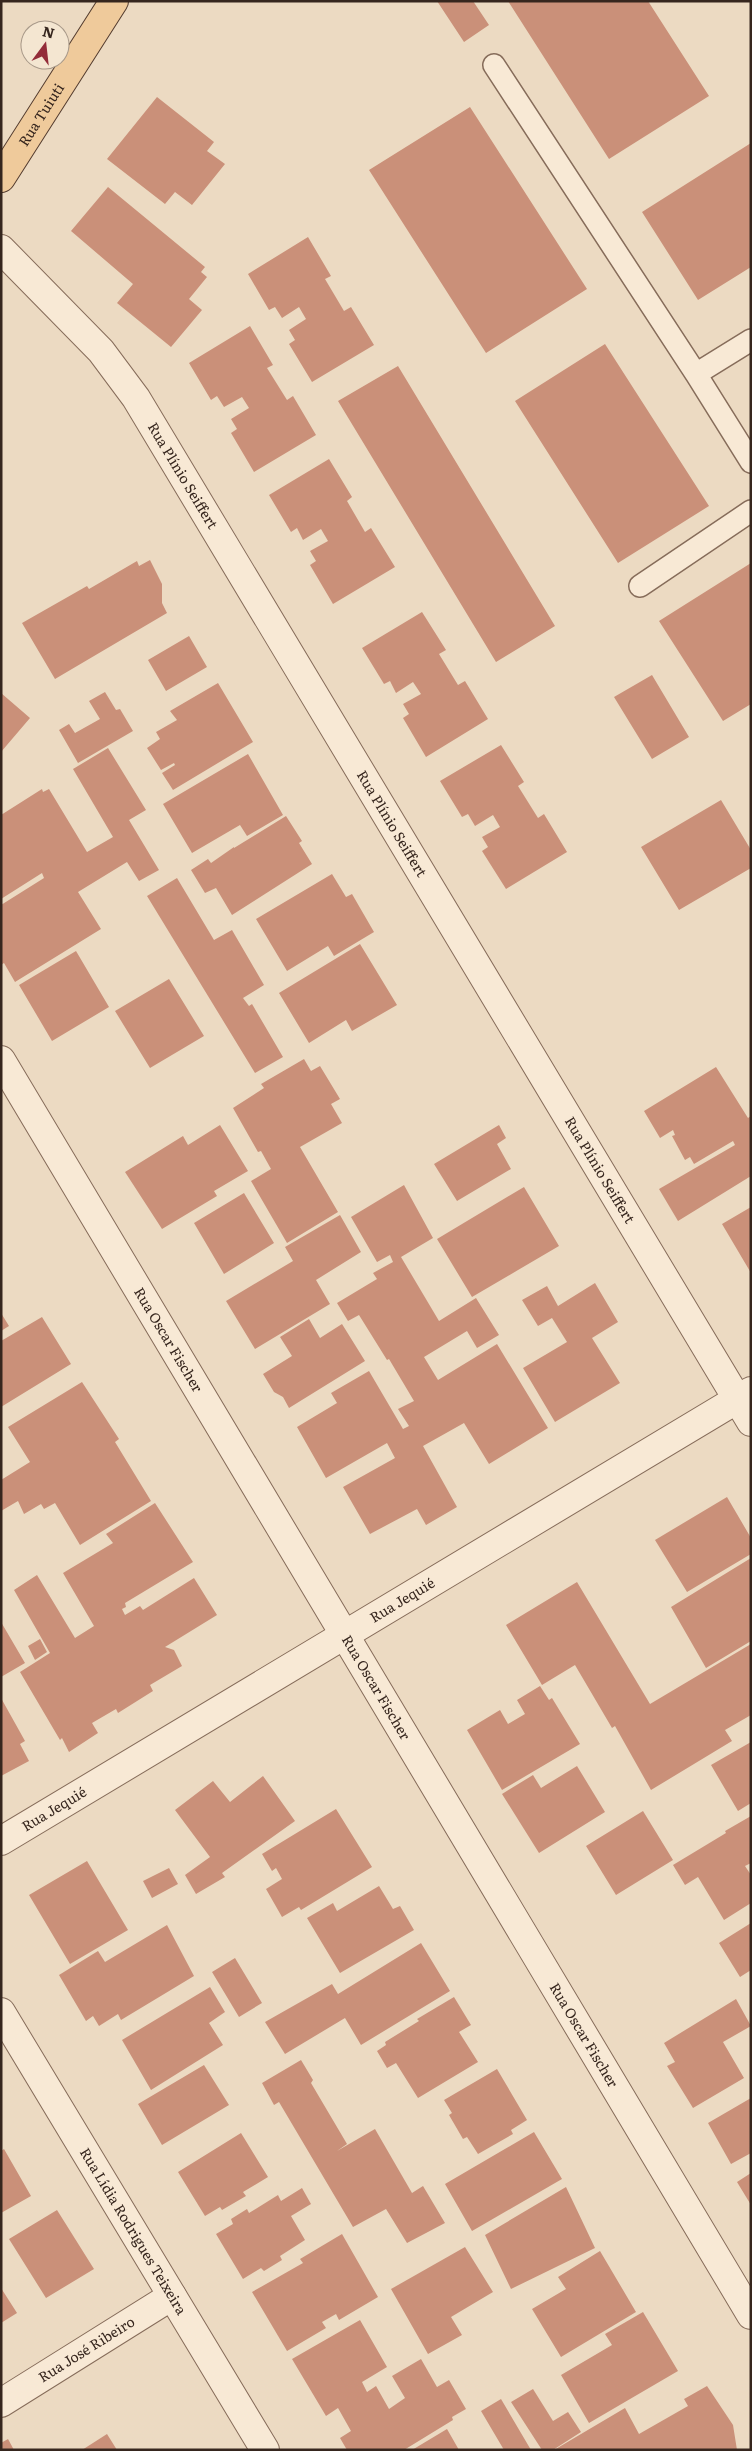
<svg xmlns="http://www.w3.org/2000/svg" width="752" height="2451" viewBox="0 0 752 2451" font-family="Literata,serif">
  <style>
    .building { fill: #ca9079 }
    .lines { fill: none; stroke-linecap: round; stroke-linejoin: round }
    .service-casing { stroke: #866c5a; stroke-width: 24 }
    .minor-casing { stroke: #866c5a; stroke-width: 30 }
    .primary-casing { stroke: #533b2e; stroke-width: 30 }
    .service { stroke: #f8e9d5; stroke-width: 21 }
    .minor { stroke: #f8e9d5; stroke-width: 28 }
    .primary { stroke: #efca9b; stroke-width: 28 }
    .labels { text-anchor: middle; stroke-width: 4; stroke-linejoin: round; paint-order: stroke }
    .street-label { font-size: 14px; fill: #36261e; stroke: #f4e6d1 }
  </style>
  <rect width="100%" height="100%" fill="#ecdac2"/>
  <path class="building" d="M437,1h36l16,24 -25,17z
    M508,1h140l61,95 -100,63z
    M157,97l57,45 -7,9 18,13 -33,41 -17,-13 -10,12 -58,-45z
    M470,107l117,182 -101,64 -117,-183z
    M751,143v124l-53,33 -56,-88z
    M108,187l97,80 -4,5 6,5 -18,22 13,11 -31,37 -54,-44 16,-19 -62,-53z
    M308,237l23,39 -6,3 19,32 7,-4 23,38 -62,37 -23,-38 6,-4 -6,-10 17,-11 -7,-12 -17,11 -7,-11 -6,3 -21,-36z
    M250,326l23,39 -6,3 20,32 6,-4 23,39 -62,37 -23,-39 6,-4 -6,-10 18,-11 -7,-11 -18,10 -7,-11 -6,4 -22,-37z
    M605,344l104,162 -91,57 -103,-162z
    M398,366l157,260 -59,36 -158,-261z
    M329,459l23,38 -5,4 18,31 6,-4 24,39 -62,37 -23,-39 6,-4 -6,-10 18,-10 -7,-12 -18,11 -6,-12 -6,4 -22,-37z
    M150,560l12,24v19l5,10 -112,66 -33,-56 65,-37 2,3 48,-28 2,5z
    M751,563v141l-28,17 -64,-100z
    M422,612l24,38 -7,4 19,31 7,-4 23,38 -62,38 -23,-39 6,-4 -6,-10 18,-10 -8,-12 -17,11 -6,-12 -6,3 -22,-36z
    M189,636l18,31 -41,24 -18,-31z
    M652,675l37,62 -37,22 -38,-62z
    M218,683l35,59 -80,48 -11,-17 13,-8 -1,-2 -13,7 -14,-22 13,-9 -4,-7 21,-12 -7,-9z
    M105,692l11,18 4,-1 13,22 -55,32 -19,-33 10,-6 6,9 25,-14 -11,-18z
    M1,693l29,25 -29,34z
    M501,745l23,37 -6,4 20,32 6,-4 23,38 -61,37 -24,-38 6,-4 -6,-10 18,-10 -7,-12 -18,11 -7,-12 -6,3 -22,-36z
    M108,748l38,62 -17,10 30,50 -20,11 -12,-19 -49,30 23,37 -86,53 -11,-19 -3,2v-60l43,-27 -2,-5 -41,26v-84l41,-26 1,3 6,-3 38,63 26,-15 -40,-68z
    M248,754l35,61 -36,21 -7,-11 -48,28 -29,-49z
    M721,800l30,50v18l-72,42 -38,-63z
    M286,816l16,25 -3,2 13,21 -80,51 -16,-27 -11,5 -14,-23 17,-11 3,4 23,-16v1z
    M332,874l14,23 6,-3 22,38 -40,24 -6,-10 -41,25 -31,-52z
    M177,878l37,62 18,-10 32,55 -21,13 6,8 3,-2 31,53 -28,16 -108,-177z
    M360,944l37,61 -45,26 -6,-11 -37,23 -30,-50z
    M76,951l33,56 -57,34 -33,-56z
    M169,979l35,57 -54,32 -35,-57z
    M304,1059l7,12 9,-5 20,33 -9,5 11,19 -42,24 38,65 -51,31 -36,-62 20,-12 -10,-18 -3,1 -25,-44 31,-20 -3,-4z
    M716,1067l32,51 3,-2v60l-73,45 -19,-32 76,-44 -2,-4 -39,23 -4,-7 -5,3 -13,-24 3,-1 -2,-5 -13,8 -16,-27z
    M220,1125l28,46 -34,20 3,5 -55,33 -37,-57 58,-36 5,9z
    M499,1125l7,13 -9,6 14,25 -54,32 -23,-37z
    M404,1185l29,53 -32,19 38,64 37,-23 23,37 -22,13 -10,-17 -43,26 14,23 59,-36 51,84 -59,36 -25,-41 -41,23 34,61 -31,18 -9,-16 -47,25 -27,-47 52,-29 -8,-15 -61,35 -29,-51 40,-24 -6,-10 38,-22 34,58 6,-3 -11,-17 16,-8 -25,-42 -2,1 -28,-45 -11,6 -11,-18 40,-24 -4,-6 20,-11 -3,-7 -13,7 -26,-45z
    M524,1187l35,59 -87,51 -35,-58z
    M244,1193l30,50 -50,31 -30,-51z
    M751,1207v66l-29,-49z
    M340,1215l21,37 -45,28 14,24 -75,45 -29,-48 67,-40 -8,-14z
    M595,1283l23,39 -26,16 28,45 -65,39 -32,-54 44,-26 -15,-24 -14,8 -16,-26 25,-14 11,20z
    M1,1313l8,13 -8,5z
    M42,1317l29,47 -70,43v-66z
    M309,1319l11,19 22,-14 23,37 -76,47 -6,-11 -9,-5 -11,-18 29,-18 -12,-19z
    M82,1382l37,57 -4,3 36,59 -71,44 -25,-42 -11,6 -3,-5 -17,10 -6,-13 -17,10v-31l29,-18 -22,-35z
    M727,1497l24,41v16l-64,38 -32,-52z
    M155,1503l38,59 -68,41 1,4 -4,2 3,6 15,-9 3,4 51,-32 23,37 -52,32 9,3 8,16 -32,19 3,6 -35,22 -2,-4 -24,14 6,10 -29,19 -7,-14 -2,2 -40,-68 30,-19 -36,-63 23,-15 38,63 19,-12 -31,-53 50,-30 -7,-9z
    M751,1558v83l-45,27 -35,-61z
    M577,1582l73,122 101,-60v71l-26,15 7,11 -81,49 -36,-64 -3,2 -37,-63 -33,20 -36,-60z
    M1,1622l24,41 -24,14z
    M40,1639l7,13 -12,8 -7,-14z
    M540,1686l9,14 3,-2 28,46 -78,46 -35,-60 33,-20 8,14 17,-10 -8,-14z
    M1,1698l24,43 -5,3 9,17 -28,15z
    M751,1742v61l-13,8 -27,-46z
    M577,1766l28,46 -66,41 -37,-59 31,-19 8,13z
    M263,1776l32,45 -73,52 3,4 -29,17 -11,-19 25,-18 -35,-47 38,-29 17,21z
    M336,1809l36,58 -71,43 -2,-3 -17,10 -16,-28 16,-10 -6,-11 -4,3 -10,-17z
    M643,1811l30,49 -57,35 -30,-49z
    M751,1816v47l-6,3 6,9v28l-27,17 -26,-43 -13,8 -12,-20 53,-32 -1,-2z
    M87,1861l41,69 -58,34 -41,-69z
    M169,1868l9,16 -26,14 -9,-17z
    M379,1886l14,23 7,-3 14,24 -74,43 -33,-55 26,-15 4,8z
    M751,1923v47l-11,7 -21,-34z
    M167,1925l27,51 -73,44 -3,-6 -19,12 -6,-10 -7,5 -27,-46 39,-24 7,11z
    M421,1943l29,48 -89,54 -16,-27 -60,36 -20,-32 67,-38 6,10z
    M235,1958l27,45 -23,14 -27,-45z
    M210,1987l15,25 -16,11 14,22 -72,45 -29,-50z
    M454,1997l17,28 -12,7 19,30 -60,36 -22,-35 -9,5 -10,-17 9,-6 -1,-3 34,-21 -2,-2z
    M736,1999l15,27 -28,16 21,36 -51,30 -26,-42 8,-4 -11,-19z
    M301,2060l12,20 -2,3 36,61 -10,7 38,-22 37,64 11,-7 22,37 -38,20 -21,-34 -33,18 -74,-125 -5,3 -12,-22z
    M204,2065l25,40 -67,40 -24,-41z
    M497,2069l30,51 -16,10 2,4 -35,20 -11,-17 -4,2 -14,-24 3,-2 -8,-13z
    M751,2098v55l-20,11 -23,-41z
    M534,2132l28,47 -90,52 -27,-47z
    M241,2133l27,44 -25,15 3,4 -24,14 -2,-3 -15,9 -27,-44z
    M4,2149l27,47 -30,17v-62z
    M751,2173v32l-14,-23z
    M566,2187l29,61 -84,41 -26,-54z
    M302,2188l9,16 -20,12 14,24 -25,16 2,4 -18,11 -3,-3 -18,11 -27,-45 17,-10 -2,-5 16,-10 2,4 29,-18 3,6z
    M57,2210l37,59 -48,29 -37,-59z
    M342,2234l36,63 -39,23 -3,-6 -14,8 4,6 -39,23 -35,-59 51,-29 -3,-4z
    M465,2247l28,45 -42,25 11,18 -34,19 -37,-65z
    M600,2251l36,61 -75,45 -29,-48 34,-20 -8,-12z
    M1,2288l16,25 -16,10z
    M643,2312l35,59 -89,52 -28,-48 51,-30 -7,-11z
    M360,2320l27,47 -25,15 5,10 9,-6 13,23 16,-11 -13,-22 29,-17 16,28 12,-7 17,29 -14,8 1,3 -49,30h-57l-7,-12 11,-7 -13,-23 -12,8 -34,-57z
    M707,2386l26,39 4,25h-183l71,-42 14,26 49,-28 -4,-7z
    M533,2389l20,32 15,-9 13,20 -28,18h-11l-31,-48z
    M501,2399l30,51h-27l-23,-39z
    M447,2429l12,21h-47z
    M107,2434l10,16h-35z
    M8,2439l6,11h-13v-7z"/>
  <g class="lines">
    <defs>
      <path id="service" d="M494,65l202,309 55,-34
        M696,374l55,88
        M640,586l111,-75"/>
      <g id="minor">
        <path id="s1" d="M1,249l100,102 35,47 615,1024"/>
        <path id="s2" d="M1,1060l750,1255"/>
        <path id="s3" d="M1,1841l750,-450"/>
        <path id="s4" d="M1,2012l264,438"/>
        <path id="s5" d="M1,2403l171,-107"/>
      </g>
      <g id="primary">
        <path id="s6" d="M1,178l113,-177"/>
      </g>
    </defs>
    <use href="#service" class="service-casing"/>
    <use href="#minor" class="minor-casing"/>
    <use href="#primary" class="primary-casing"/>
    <use href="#service" class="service"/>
    <use href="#minor" class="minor"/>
    <use href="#primary" class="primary"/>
  </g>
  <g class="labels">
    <g class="street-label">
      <text dy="5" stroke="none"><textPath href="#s6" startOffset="75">Rua Tuiuti</textPath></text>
      <text dy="5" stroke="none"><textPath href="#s1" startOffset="292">Rua Plínio Seiffert</textPath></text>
      <text dy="5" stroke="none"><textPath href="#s1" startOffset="698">Rua Plínio Seiffert</textPath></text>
      <text dy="5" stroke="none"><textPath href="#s1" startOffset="1102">Rua Plínio Seiffert</textPath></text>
      <text dy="5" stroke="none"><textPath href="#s2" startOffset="326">Rua Oscar Fischer</textPath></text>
      <text dy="5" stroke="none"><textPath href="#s3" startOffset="468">Rua Jequié</textPath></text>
      <text dy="5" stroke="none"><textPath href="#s2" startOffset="731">Rua Oscar Fischer</textPath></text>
      <text dy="5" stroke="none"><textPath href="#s3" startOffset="62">Rua Jequié</textPath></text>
      <text dy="5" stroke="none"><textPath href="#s2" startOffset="1136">Rua Oscar Fischer</textPath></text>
      <text dy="5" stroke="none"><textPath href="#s4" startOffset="256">Rua Lídia Rodrigues Teixeira</textPath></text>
      <text dy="5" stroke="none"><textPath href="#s5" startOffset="101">Rua José Ribeiro</textPath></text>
    </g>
  </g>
  <rect width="752" height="2451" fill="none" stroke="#36261e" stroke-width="5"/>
  <g transform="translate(45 45) rotate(15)"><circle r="24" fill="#f4e6d1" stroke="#a89989"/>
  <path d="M0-4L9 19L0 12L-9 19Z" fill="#932c39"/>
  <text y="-8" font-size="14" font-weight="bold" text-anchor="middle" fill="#36261e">N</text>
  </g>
</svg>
